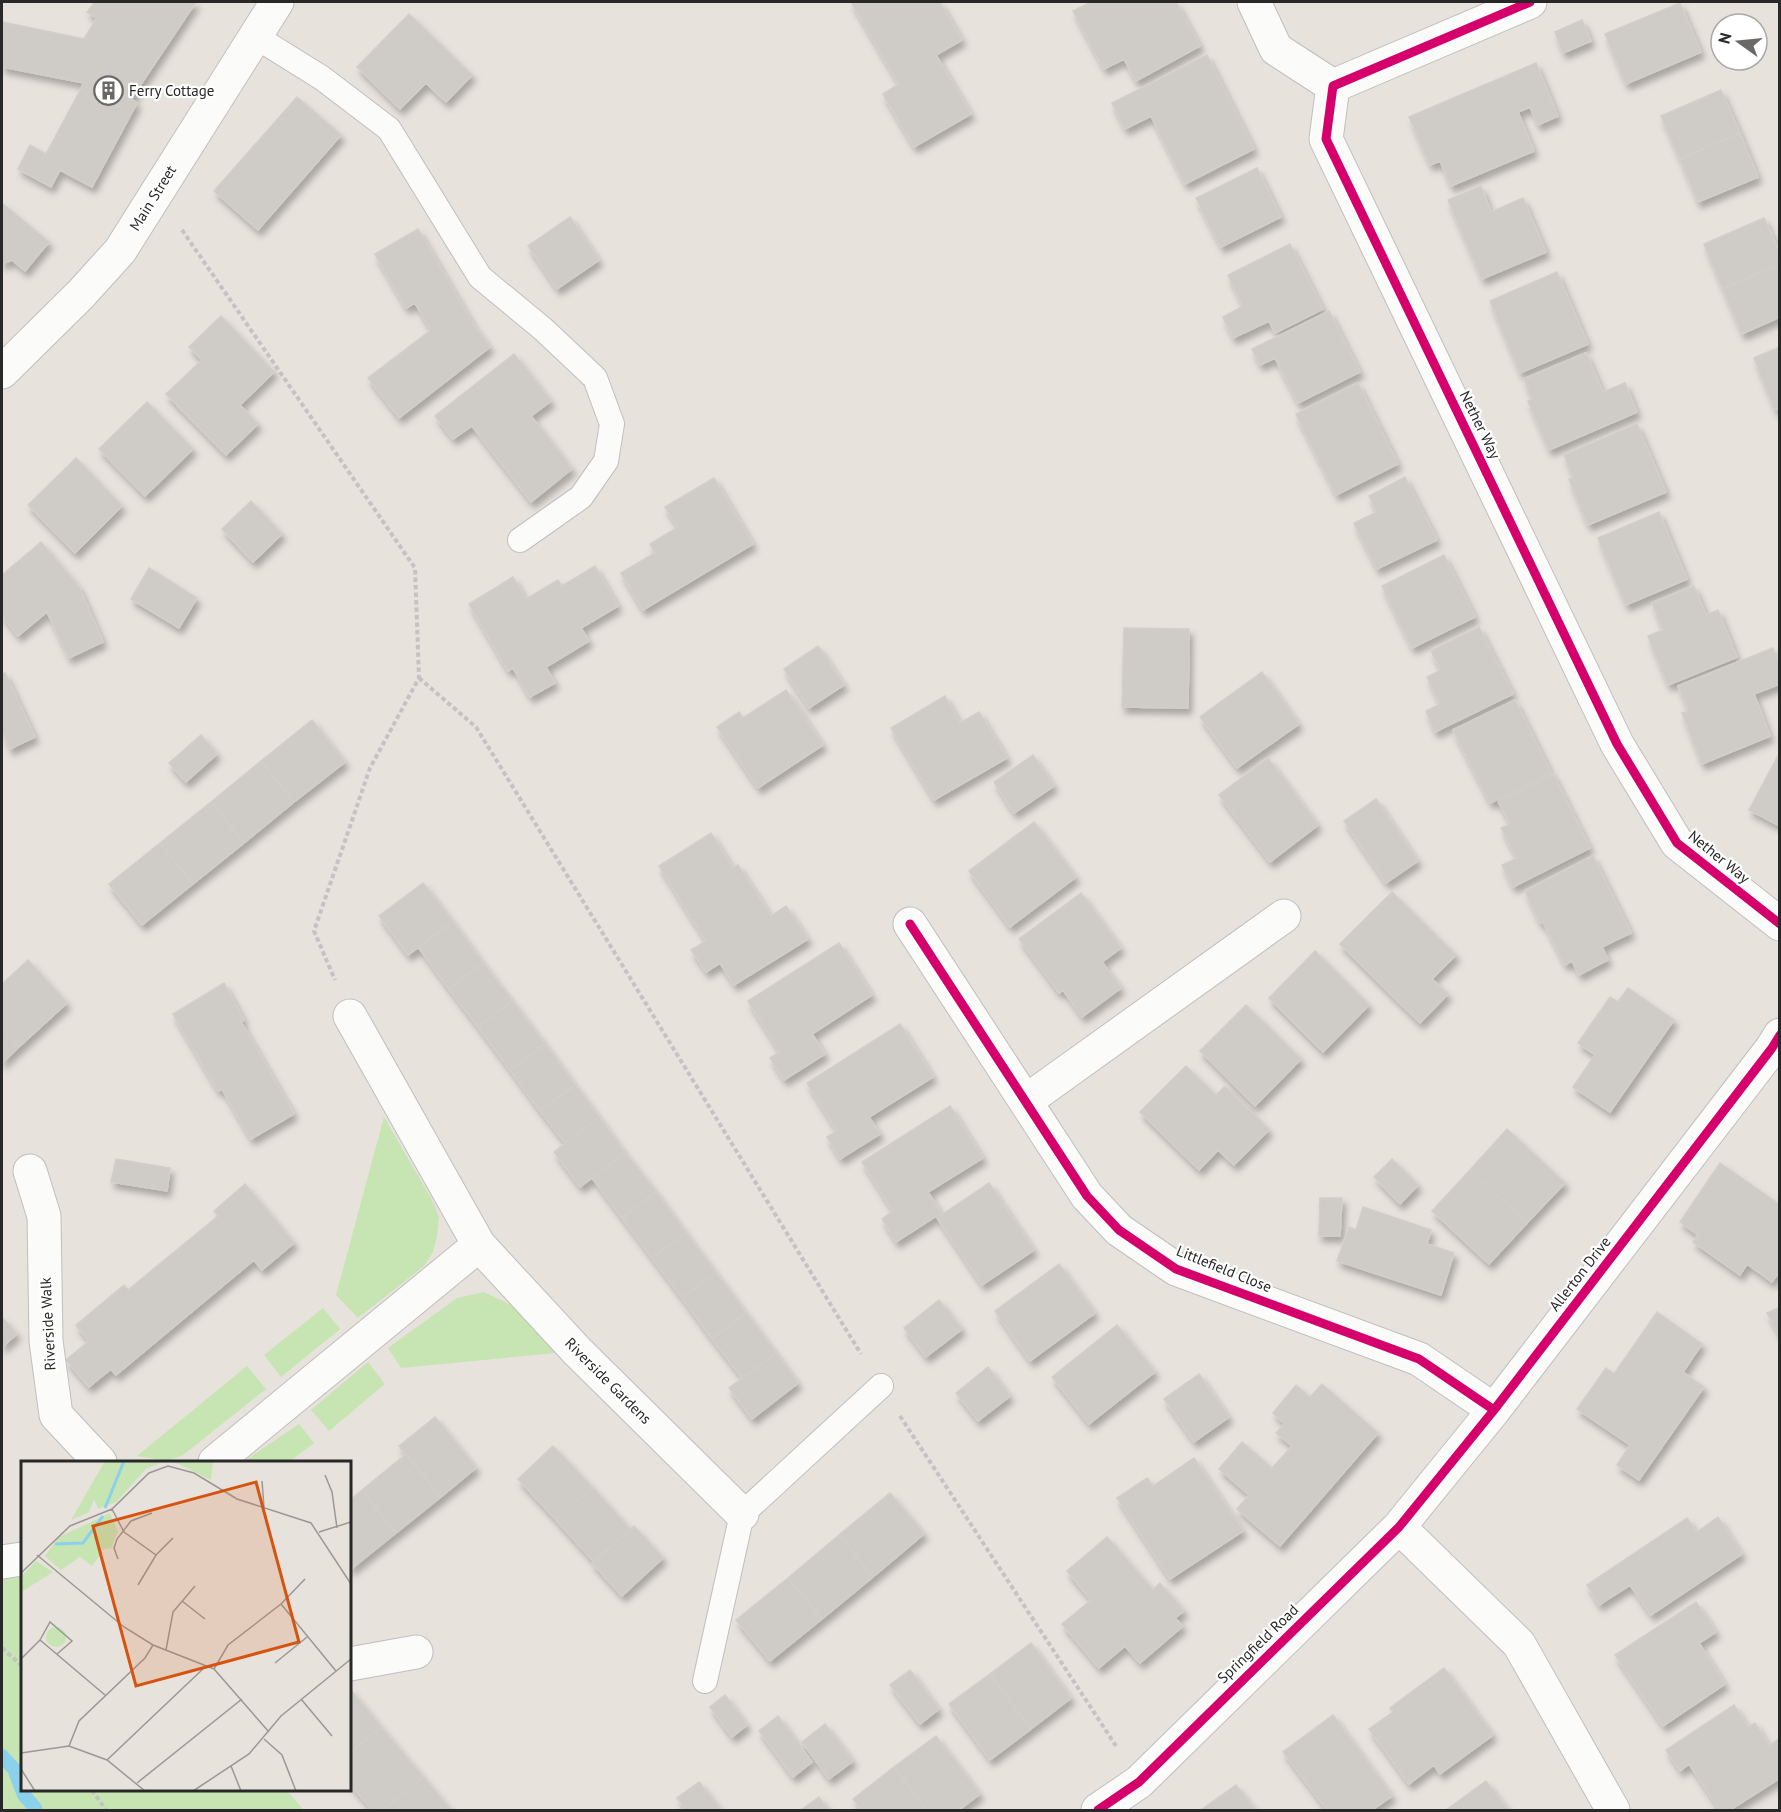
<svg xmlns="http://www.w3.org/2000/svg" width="1781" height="1812" viewBox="0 0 1781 1812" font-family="'PT Sans',sans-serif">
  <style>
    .green { fill: #c7e4b3 }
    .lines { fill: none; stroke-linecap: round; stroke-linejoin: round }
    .stream { stroke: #8cd1ec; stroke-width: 14 }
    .building { fill: #cfccc8; stroke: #d2cec8; stroke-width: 1.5; filter: url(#shadow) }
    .service-casing { stroke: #c0bebe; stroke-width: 26 }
    .minor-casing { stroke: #c0bebe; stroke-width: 35 }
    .tertiary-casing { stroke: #c0bebe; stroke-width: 35 }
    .path { stroke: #c4c3c2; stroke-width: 4; stroke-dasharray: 4.5 3; stroke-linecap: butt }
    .service { stroke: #fbfbfa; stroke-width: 24 }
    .minor { stroke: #fbfbfa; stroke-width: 33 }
    .tertiary { stroke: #fbfbfa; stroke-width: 33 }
    .cycleway-casing { stroke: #fff; stroke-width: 13 }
    .cycleway { stroke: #d6006c; stroke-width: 9 }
    .labels { text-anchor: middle; stroke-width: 4.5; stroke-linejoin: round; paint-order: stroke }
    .poi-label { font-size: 15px; fill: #282828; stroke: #fff; text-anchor: start }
    .street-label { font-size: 15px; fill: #282828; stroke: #fff }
    .inset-river { fill: none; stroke: #8cd1ec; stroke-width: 3 }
    .inset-road { fill: none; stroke: #9b9894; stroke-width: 1.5 }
    .view { fill: #d5540f; fill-opacity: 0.15; stroke: #d5540f; stroke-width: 3 }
    .inset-edge { fill: none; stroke: #282828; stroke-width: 3 }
  </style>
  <defs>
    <filter id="shadow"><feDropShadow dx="3.5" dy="6" stdDeviation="3" flood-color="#0004"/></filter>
  </defs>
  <rect width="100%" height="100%" fill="#e7e2dc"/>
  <path class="green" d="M384,1117l48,83 7,17 -2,19 -4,16 -9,14 -66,52 -22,-23z
    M484,1292l29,14 42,47 -154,15 -13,-20 69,-50z
    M323,1308l17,21 -59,48 -17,-22z
    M368,1362l17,22 -56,47 -18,-21z
    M247,1366l19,23 -83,66 -16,6 -30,-5z
    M299,1424l15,19 -25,19h-46z
    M22,1570v220h264l18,20h-302v-236z"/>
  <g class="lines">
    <path class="stream" d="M2,1756l12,13 10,26 11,13 -1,2"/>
  </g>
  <path class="building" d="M95,2h101l-65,97 6,4 -45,84 -32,-17 -9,17 -33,-18 12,-24 16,9 38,-71 -82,-16v-45l82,17 13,-21 -10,-6z
    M851,2h89l22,38 -26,15 35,59 -57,33 -31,-53 16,-10z
    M1091,2h85l24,44 -64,35 -12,-22 -20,10 -31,-58z
    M1680,3l21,49 -75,32 -21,-50z
    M409,14l63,61 -26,27 -20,-19 -26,26 -43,-42z
    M1582,20l9,21 -28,12 -8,-21z
    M1207,55l47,94 -69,35 -34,-68 -26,13 -13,-26z
    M1536,63l22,53 -20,9 -8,-18 -12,5 16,39 -83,35 -11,-25 -10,4 -21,-48z
    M1721,90l19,43 -60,26 -19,-43z
    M297,97l44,38 -83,95 -44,-39z
    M1740,133l18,44 -60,25 -18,-43z
    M1257,168l24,49 -60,30 -25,-49z
    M1481,186l10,26 32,-14 23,54 -64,27 -34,-79z
    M2,203l47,39 -24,29 -13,-11 -10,4z
    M570,217l29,43 -42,29 -29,-43z
    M1764,218l16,35v11l-57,25 -19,-45z
    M418,229l55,95 17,23 -91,71 -31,-40 63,-48 -16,-27 -9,5 -31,-54z
    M1290,244l33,65 -48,24 -6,-12 -36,17 -10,-21 20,-11 -15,-31z
    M1780,264v53l-38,17 -19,-45z
    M1557,272l31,72 -68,29 -30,-72z
    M1329,311l31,61 -62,31 -23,-45 -15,7 -8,-16z
    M221,316l53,56 -34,33 18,19 -32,31 -60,-61 36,-34 -13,-13z
    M1780,347v61l-5,2 -21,-52z
    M1586,353l17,39 22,-9 12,29 -88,38 -21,-49 4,-2 -8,-20z
    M514,354l37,47 -20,15 41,53 -41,33 -59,-76 -19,13 -18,-23z
    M1358,383l40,81 -62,31 -40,-81z
    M147,402l46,47 -48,47 -46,-47z
    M1637,424l29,68 -78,33 -19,-46 4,-2 -9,-22z
    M76,458l46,48 -47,47 -47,-48z
    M1405,477l32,63 -60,29 -23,-46 23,-11 -8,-16z
    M714,478l39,66 -110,66 -22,-37 34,-20 -5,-9 28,-17 -13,-20z
    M251,501l31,33 -29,28 -31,-33z
    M1659,512l28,67 -61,26 -28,-67z
    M41,542l38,45 24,55 -34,16 -22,-46 -29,24 -16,-21v-40z
    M1444,555l31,62 -63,31 -30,-62z
    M595,566l23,40 -37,22 8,13 -43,26 9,16 -25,14 -17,-29 -5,3 -39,-67 44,-27 13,22 32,-19 4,6z
    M149,568l48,30 -18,30 -48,-29z
    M1694,586l12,29 12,-5 19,47 -69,28 -20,-49 15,-6 -11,-27z
    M1479,627l34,67 -78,38 -9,-21 14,-7 -13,-27 14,-7 -10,-19z
    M1124,628l65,1 -1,79 -66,-1z
    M818,646l26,39 -35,23 -25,-39z
    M1773,648l7,18v18l-26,10 16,42 -68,28 -20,-51 7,-2 -11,-25z
    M1262,672l37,52 -62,44 -37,-51z
    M5,673l30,64 -25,12 -8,-19v-56z
    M786,690l37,55 -65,43 -41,-61 22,-15 4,6z
    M945,696l15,27 19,-11 28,46 -73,42 -43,-72z
    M1515,700l36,73 -61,30 -37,-73z
    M312,720l33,42 -51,40 -33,-41z
    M201,735l16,19 -31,28 -17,-19z
    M1780,752v74l-31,-16z
    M1033,755l21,31 -40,27 -20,-31z
    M1268,758l50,67 -48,37 -51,-67z
    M261,761l33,41 -50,41 -33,-41z
    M1553,774l37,74 -77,39 -11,-22 15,-7 -16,-30 9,-4 -12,-23z
    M1376,799l42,62 -32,22 -42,-62z
    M211,802l33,41 -51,41 -33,-41z
    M1034,822l42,55 -66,50 -41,-56z
    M711,833l22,35 5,-3 33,51 15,-10 22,33 -74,46 -14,-22 -14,9 -15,-22 15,-9 -47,-75z
    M160,843l33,41 -51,41 -33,-41z
    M1593,856l38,77 -29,14 6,13 -29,15 -7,-14 -7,4 -22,-43 -3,1 -15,-32z
    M423,883l30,39 -45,33 -29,-39z
    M1392,892l64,63 -24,24 16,15 -28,29 -80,-79z
    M1081,893l40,55 -19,14 19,26 -39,29 -19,-27 -4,3 -40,-54z
    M453,922l30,41 -34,26 -31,-42z
    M839,943l33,52 -60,39 13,20 -41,26 -14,-22 10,-6 -32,-51z
    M1315,951l54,54 -46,47 -54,-54z
    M28,960l39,43 -48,44 -17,-18v-45z
    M483,963l29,38 -34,26 -29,-38z
    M224,983l20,37 -3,2 53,92 -43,25 -29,-50 -4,2 -45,-77z
    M1628,988l46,32 -64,92 -37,-25 22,-32 -17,-12 32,-46 8,5z
    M512,1001l33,43 -35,26 -32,-43z
    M1246,1005l55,54 -46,47 -55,-55z
    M900,1024l33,53 -64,40 11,17 -40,25 -13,-22 10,-6 -30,-48z
    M2,1029l17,18 -17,16z
    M545,1044l30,41 -35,26 -30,-41z
    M1186,1066l30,29 9,-9 44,44 -35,35 -16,-15 -19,20 -59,-58z
    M575,1085l24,32 -34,26 -25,-32z
    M950,1106l33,52 -55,34 13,21 -45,29 -14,-23 11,-8 -31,-49z
    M599,1117l26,36 -45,34 -26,-35z
    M1507,1129l58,54 -38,40 -57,-53z
    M625,1153l31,39 -34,26 -30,-40z
    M116,1159l54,9 -3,23 -56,-9z
    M1392,1159l26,26 -18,19 -26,-27z
    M1720,1163l60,42v66l-8,11 -25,-18 -7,11 -47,-33 5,-7 -18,-13z
    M1470,1170l57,53 -38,41 -57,-53z
    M989,1183l45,67 -52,35 -45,-67z
    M245,1184l49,59 -32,27 -8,-10 -138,115 -5,-6 -22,18 -23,-27 23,-19 -13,-16 48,-40 4,5 90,-74 -4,-5z
    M656,1192l30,41 -34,25 -30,-40z
    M1320,1198h22l-2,38h-21z
    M1363,1207l68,23 -4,14 27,9 -13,42 -104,-34 12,-34 7,3z
    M686,1233l30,40 -34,25 -30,-40z
    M1059,1264l36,49 -65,48 -35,-50z
    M716,1273l30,40 -34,26 -30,-41z
    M939,1300l23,29 -36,28 -22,-29z
    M1780,1307v29l-13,-23z
    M1657,1312l45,32 -19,28 21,15 -65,93 -22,-15 13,-20 -53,-36 29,-41 8,6z
    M746,1313l30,40 -34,25 -30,-39z
    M2,1317l15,17 -15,13z
    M1117,1325l38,47 -66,52 -37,-47z
    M776,1353l22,30 -46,36 -23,-31z
    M988,1367l22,29 -32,25 -22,-28z
    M1199,1374l30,43 -35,25 -30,-43z
    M1322,1384l56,49 -98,113 -43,-37 12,-14 -30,-26 23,-27 30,26 20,-22 -16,-13 9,-9 -12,-11 23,-28 14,12z
    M435,1417l41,51 -35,29 -42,-51z
    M553,1446l39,41 -36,33 -38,-41z
    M406,1454l35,43 -45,36 -34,-43z
    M1194,1458l49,73 -73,48 -53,-81 30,-20 6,8z
    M592,1487l38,42 -36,33 -38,-42z
    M362,1490l34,43 -46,37v-70z
    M890,1493l34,41 -51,43 -34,-42z
    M1718,1517l24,37 -91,61 -21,-30 -31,20 -12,-20 100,-67 10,14z
    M634,1526l29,32 -41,38 -30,-33z
    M839,1535l34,42 -51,42 -34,-41z
    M1107,1537l46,53 7,-7 24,28 -9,7 8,8 -43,37 -15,-17 -26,22 -37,-44 29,-24 -24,-29z
    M788,1578l34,41 -52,42 -34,-41z
    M1696,1602l20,30 -17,11 26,41 -62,42 -48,-71z
    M1031,1643l40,55 -40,31 -41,-55z
    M1444,1668l49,67 -53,39 -6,-9 -25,19 -40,-55 24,-17 -3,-4z
    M910,1670l29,39 -19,15 -30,-39z
    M990,1674l41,55 -41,31 -41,-56z
    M350,1689l31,38 -31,26z
    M725,1695l22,30 -15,12 -22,-30z
    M1734,1705l14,22 7,-4 14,23 11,-8v40l-50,32h-10l-31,-46 -9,7 -14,-21z
    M1333,1715l59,81 -20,14h-45l-44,-58z
    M778,1716l34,46 -19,15 -34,-46z
    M825,1724l28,37 -24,18 -27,-37z
    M381,1727l42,50 -40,33h-11l-22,-26v-31z
    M936,1736l44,58 -21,16h-32l-33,-43z
    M894,1767l33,43h-65l-9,-11z
    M423,1777l28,33h-68z
    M1486,1781l22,29h-62z
    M699,1782l22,28h-40l4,-2 -8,-10z
    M1236,1785l19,25h-54z
    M819,1797l9,13h-27z"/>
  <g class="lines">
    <defs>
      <path id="service" d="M253,35l69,43 67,51 91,148 63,52 52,49 17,46 -6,37 -25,36 -61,43
        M705,1681l37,-167 139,-128"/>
      <path id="minor" d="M1254,2l22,47 57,37
        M1530,2l-197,84 -7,53 291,605 60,99 103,81
        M910,924l177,272 32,34 57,39 243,90 75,51
        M350,1016l129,229 98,106 165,163
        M1026,1101l258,-185
        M30,1171l14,45 2,125 10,74 44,47
        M215,1462l264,-217
        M1399,1527l120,117 94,166
        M2,1562l20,-3
        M350,1664l66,-12
        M1098,1810l41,-28 260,-255 95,-117 278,-362 8,-13"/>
      <path id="tertiary" d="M2,372l79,-78 39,-43 157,-249"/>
    </defs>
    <use href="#service" class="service-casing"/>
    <use href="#minor" class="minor-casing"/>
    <use href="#tertiary" class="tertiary-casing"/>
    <path class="path" d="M182,230l233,338 4,110 -49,90 -56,163 21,49
      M419,678l57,49 385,627
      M900,1416l216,330
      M2,1648l20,18
      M92,1790l14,20"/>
    <use href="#service" class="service"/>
    <use href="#minor" class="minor"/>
    <use href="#tertiary" class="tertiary"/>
    <defs>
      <path id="cycleway" d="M1530,2l-197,84 -7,53 291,605 60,99 103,81
        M910,924l177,272 32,34 57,39 243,90 75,51
        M1098,1810l41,-28 260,-255 95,-117 278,-362 8,-13"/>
    </defs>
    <use href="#cycleway" class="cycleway-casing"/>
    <use href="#cycleway" class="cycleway"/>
  </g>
  <defs>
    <symbol id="building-ring" viewBox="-11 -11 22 22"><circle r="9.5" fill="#fff" stroke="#6b6967" stroke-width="1.5"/><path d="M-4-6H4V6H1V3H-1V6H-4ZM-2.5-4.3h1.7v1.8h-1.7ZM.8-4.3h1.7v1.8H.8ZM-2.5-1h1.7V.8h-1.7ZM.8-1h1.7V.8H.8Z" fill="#6b6967"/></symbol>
  </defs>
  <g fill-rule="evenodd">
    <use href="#building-ring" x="92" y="74" width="33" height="33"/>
  </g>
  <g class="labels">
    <g class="poi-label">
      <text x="129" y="96">Ferry Cottage</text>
    </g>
    <g class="street-label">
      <text transform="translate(153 198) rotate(-58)" y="5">Main Street</text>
      <text transform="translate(1480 425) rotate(64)" y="5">Nether Way</text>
      <text transform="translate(1719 857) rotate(39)" y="5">Nether Way</text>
      <text transform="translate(1224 1269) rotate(22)" y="5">Littlefield Close</text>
      <text transform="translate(1580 1274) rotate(-52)" y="5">Allerton Drive</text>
      <text transform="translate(48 1324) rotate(-93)" y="5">Riverside Walk</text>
      <text transform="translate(608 1381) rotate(45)" y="5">Riverside Gardens</text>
      <text transform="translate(1258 1644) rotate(-44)" y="5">Springfield Road</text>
    </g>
  </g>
  <g transform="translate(21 1461)">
    <rect width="330" height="330" fill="#e7e2dc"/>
    <path d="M84,0h108l-2,19 -32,-16 -14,-3 -19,8 -30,33 -18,7 -4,-10 -5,13 -18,8zM89,52l8,19 -7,16 -7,1 -12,17 -12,-9 -19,13 -16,-14 14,-19zM15,100l17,11 -32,20v-15zM25 176a10 10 0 1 1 20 0a10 10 0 1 1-20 0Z" fill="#c7e4b3"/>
    <path class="inset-river" d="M84,47l19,-47M34,83l28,-1 20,-27"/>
    <path class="inset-road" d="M304,14l7,17 5,36M241,20l2,26M91,48l12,23 32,23M298,71l32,-10M16,94l87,72 29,18 61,24 55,63M97,98l-4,-11 3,-9 14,-18 21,-8M0,112l49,-47 42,-17 37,-36 19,-7 26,7 43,26 74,24 40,61M117,124l18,-30 17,-17M161,140l23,18M260,143l24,-25M19,179l10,-18 22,19 -15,13M145,189l7,-38 22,-26M0,198l19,-19 65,55M254,202l32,-26M193,208l14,-24 53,-41 55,67M280,238l31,37M243,278l18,16 14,36M48,285l10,-25 66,-63 8,-13M0,292l48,-7 38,14 38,31M86,299l98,-93M210,305l10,25M0,308l14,22M116,322l105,-84M172,330l56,-37 32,-38 70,-57"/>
    <path class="view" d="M235,21l43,160 -163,44 -43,-160z"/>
    <rect width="330" height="330" class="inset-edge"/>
  </g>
  <rect width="1781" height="1812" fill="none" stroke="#282828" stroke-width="6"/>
  <g transform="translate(1739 42) rotate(285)"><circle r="28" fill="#ffffff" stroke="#a9a9a9" stroke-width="1.5"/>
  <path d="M0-4.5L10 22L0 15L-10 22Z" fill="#6b6967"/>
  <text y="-9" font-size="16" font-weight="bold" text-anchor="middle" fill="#282828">N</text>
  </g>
</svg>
